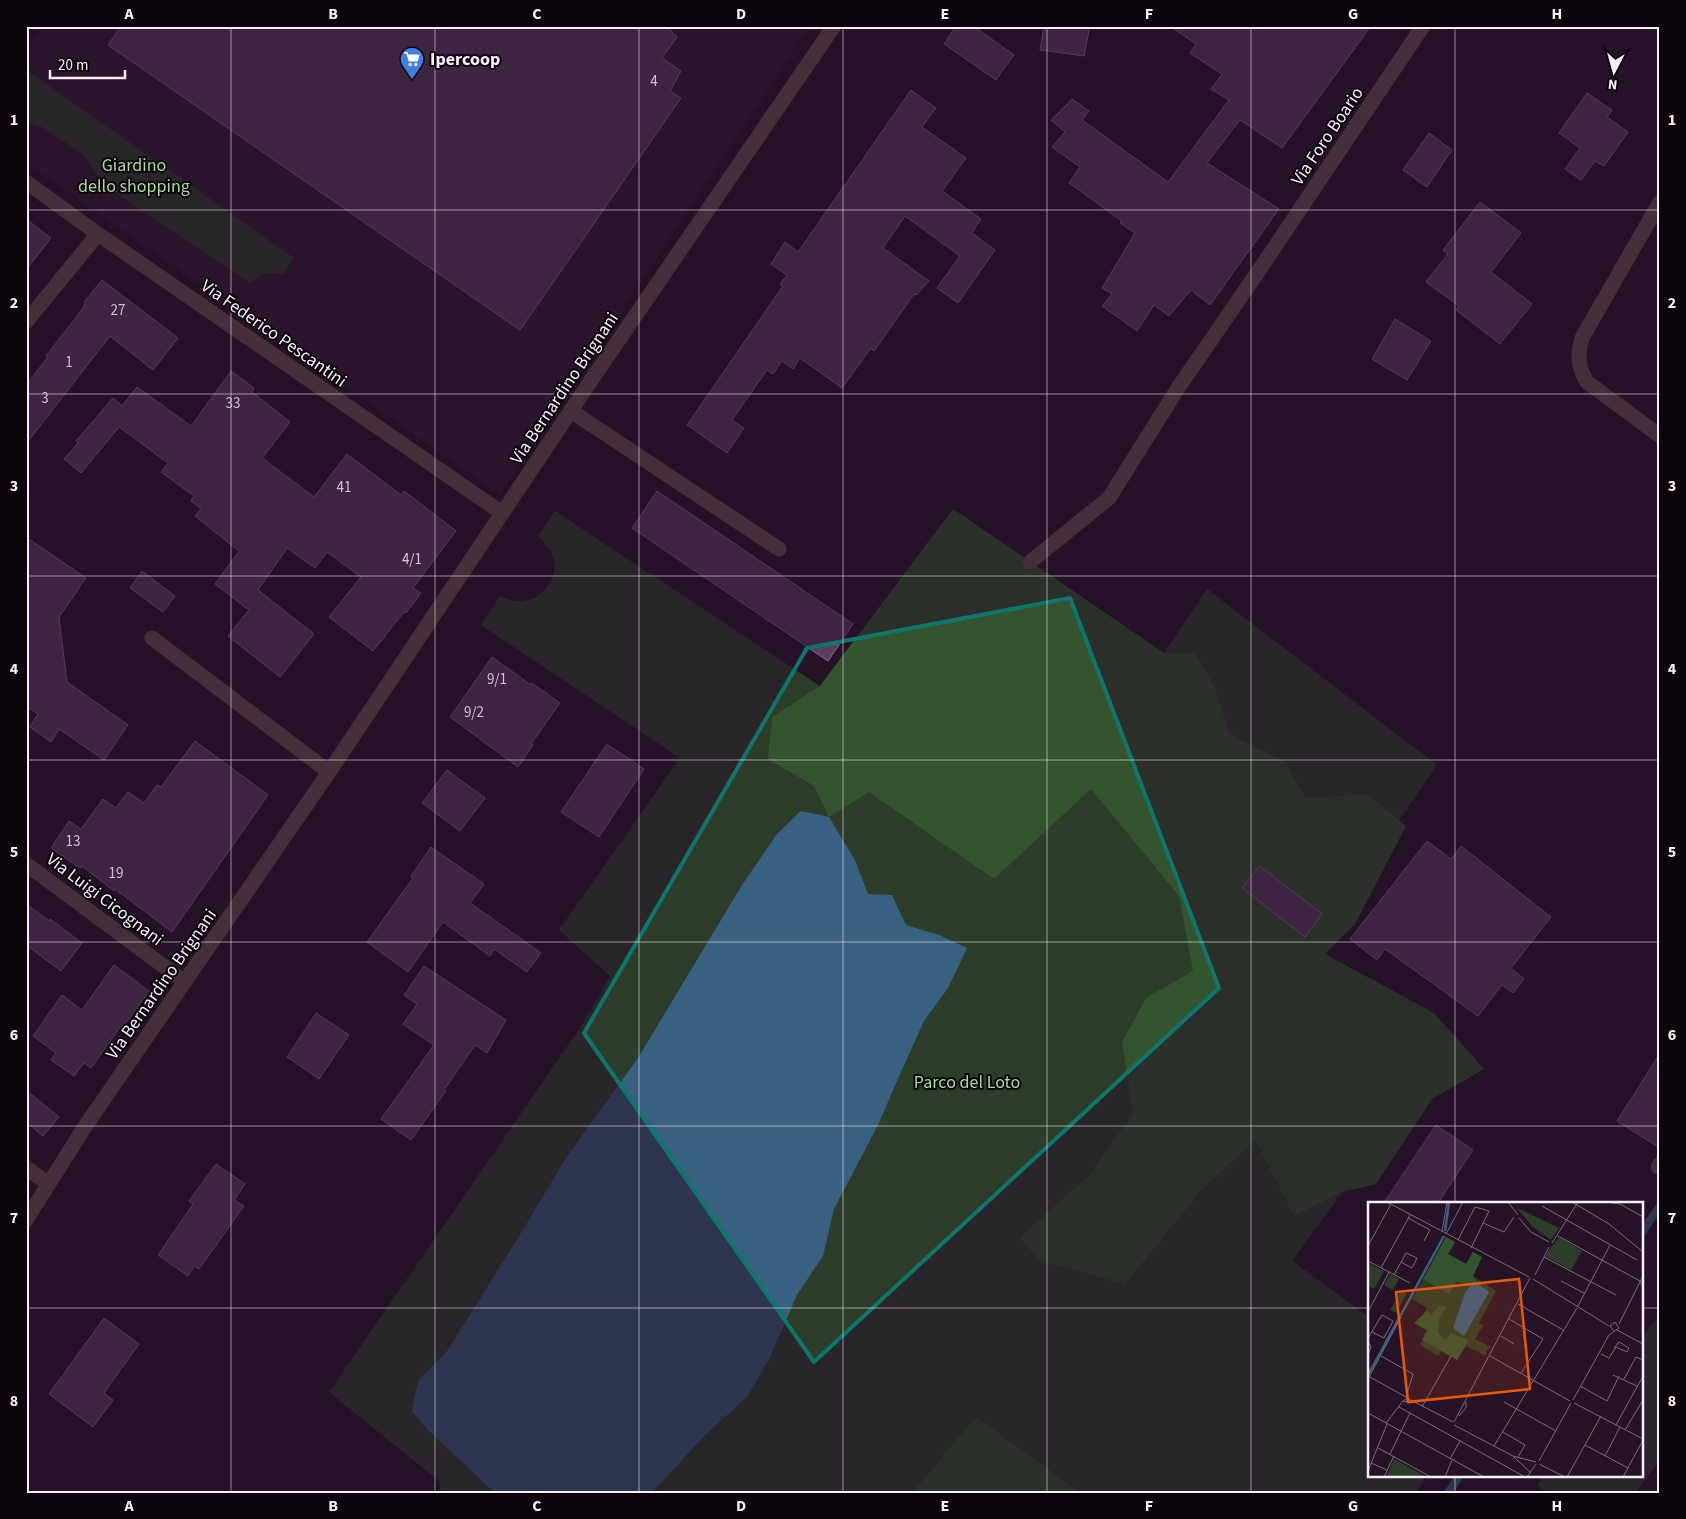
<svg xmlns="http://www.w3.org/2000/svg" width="1686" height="1519" viewBox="0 0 1686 1519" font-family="'Source Sans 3',sans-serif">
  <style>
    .built { fill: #321a34 }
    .green { fill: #2c3e29 }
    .forest { fill: #34542f }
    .water { fill: #396182 }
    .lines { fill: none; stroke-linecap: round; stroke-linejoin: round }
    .stream { stroke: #396182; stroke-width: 8 }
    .building { fill: #5c3c5f; stroke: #89718b }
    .minor { stroke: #695251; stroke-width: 15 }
    .marked { fill: none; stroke: #0f766e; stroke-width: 4; stroke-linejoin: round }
    .grid { fill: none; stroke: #fbeefc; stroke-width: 1; stroke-opacity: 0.55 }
    .labels { text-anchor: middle; stroke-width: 4; stroke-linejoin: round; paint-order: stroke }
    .number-label { font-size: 15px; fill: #d3c2d5 }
    .poi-label { font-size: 18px; font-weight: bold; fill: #fbeefc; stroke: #0b040b; text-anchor: start }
    .street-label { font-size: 18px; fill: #fbeefc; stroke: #0b040b }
    .park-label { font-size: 18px; fill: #a5da9c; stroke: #0b040b }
    .inset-river { fill: none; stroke: #396182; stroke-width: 2.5 }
    .inset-road { fill: none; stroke: #7b6b7d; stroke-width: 1 }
    .view { fill: #e8590c; fill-opacity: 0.15; stroke: #e8590c; stroke-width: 2.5 }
    .inset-edge { fill: none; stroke: #fbeefc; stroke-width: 2.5 }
    .neatline { fill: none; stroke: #fbeefc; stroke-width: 2 }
    .grid-label { font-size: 16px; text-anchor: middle; font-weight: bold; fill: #fbeefc }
  </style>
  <rect width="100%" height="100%" fill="#261328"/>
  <path class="built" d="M45,26h765l-310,469 -474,-333v-110z"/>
  <path class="green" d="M26,70l268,188 -11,16 -19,-1 -14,10 -143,-96 -24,-33 -41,-27 -16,-5z
    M953,509l211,144 43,-64 230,176 -124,180 139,97 -160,219 78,57v157h57l-12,18h-974l-2,-12 -110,-89 253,-367 28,-49 -51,-46 121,-172 -199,-133 19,-29c8,3 15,6 23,5 20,-1 35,-23 31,-42 -3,-9 -9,-16 -16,-23l17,-25 265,175z
    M1660,1314v146l-25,33h-86l-12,-7 8,-11h97v-137z"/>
  <path class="forest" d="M953,509l211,144h30l21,34 14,47 56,28 21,36 61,-4 39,32 -51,98 -30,30 109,59 50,56 -52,30 -56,85 -34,8 -48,24 -39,-77 -56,54 -74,91 -86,-24 -19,-23 71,-63 42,-61 -11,-71 24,-44 47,-27 -14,-75 -88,-107 -97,90 -125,-87 -40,25 -15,-31 -46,-27 4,-42 48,-31z
    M976,1417l105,76h-169z"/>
  <path class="water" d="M801,811l28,6 26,43 13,34 24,1 14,30 33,10 28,13 -19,40 -24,33 -27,60 -18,42 -45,86 -11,47 -26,39 -27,62 -22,39 -44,40 -52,57h-157l-68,-64 -15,-18 6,-30 30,-31 70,-112 48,-80 72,-100 104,-173 35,-51z"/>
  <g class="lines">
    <path class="stream" d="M1642,1232l18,-26
      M1448,1493l12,-18"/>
  </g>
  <path class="building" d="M121,26h545l11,11 -15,21 19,13 -11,20 11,7 -161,232 -412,-285z
    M956,26h17l41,29 -18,25 -52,-36z
    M1044,26h46l-6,30 -44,-6z
    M1170,26h201l-89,122 -42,-28 -33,43 72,46 -69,96 -19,-15 -22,26 -15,-11 -17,26 -35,-25 10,-12 -10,-6 33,-55 -15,-10 2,-2 -53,-38 11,-16 -28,-20 13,-15 -14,-12 21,-21 17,12 -7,9 86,62 61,-82 -18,-11 11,-15 -32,-21 6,-9z
    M911,90l25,18 -14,19 44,31 -24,33 39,28 -9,14 23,17 -37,53 -21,-15 23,-32 -55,-40 -22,32 46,33 -13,14 -2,-1 -40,57 -3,-3 -29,40 -42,-30 -7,11 -11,-8 -9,13 -6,-4 -35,50 12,8 -17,25 -40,-28 96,-139 -3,-2 7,-9 -16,-11 14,-22 13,10z
    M1587,93l25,17 -5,7 21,15 -24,34 -9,-5 -14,19 -16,-11 15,-21 -21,-15z
    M1429,133l23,17 -25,37 -24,-17z
    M1480,202l41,31 -30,39 41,32 -32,40 -44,-34 3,-4 -33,-24 22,-28 -5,-4z
    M26,219l25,19 -25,32z
    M102,280l76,58 -25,32 -43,-34 -84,108v-59l22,-28 -2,-1 38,-49 1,-6z
    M1395,319l36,22 -24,39 -35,-21z
    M231,371l23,17 -2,4 38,30 -28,36 52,39 33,-43 54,41 3,-4 52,40 -43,57 8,5 -15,20 -2,-1 -31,39 -44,-34 32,-40 -34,-25 -12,16 -28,-20 -29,42 56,44 -34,43 -52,-41 21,-26 -34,-26 24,-33 -44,-35 6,-7 -10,-8 3,-5 -33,-24 7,-9 -49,-36 -38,46 -17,-14 14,-16 -2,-2 37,-43 9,8 15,-19 54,39z
    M657,491l196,133 -25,37 -196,-133z
    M26,537l60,41 -27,39 8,65 61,43 -24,35 -45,-31 -8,13 -21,-15 8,-13 -12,-8z
    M142,571l33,25 -12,16 -33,-24z
    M492,657l39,28 1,-2 28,20 -29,41 2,1 -15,22 -68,-50z
    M195,741l73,54 -96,137 -57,-43 -1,2 -32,-25 -2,2 -29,-20 18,-27 12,8 22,-30 13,9 12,-16 16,11 13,-18 4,2z
    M607,744l37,25 -45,68 -38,-25z
    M447,770l38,28 -25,33 -38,-28z
    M1427,841l24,18 10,-13 90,71 -40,51 13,11 -11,14 -11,-8 -24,31 -93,-67 -8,11 -27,-21z
    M431,847l53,37 -14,19 71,50 -14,19 -33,-23 -4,7 -47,-34 -35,50 -41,-30 46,-64 -2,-2z
    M1260,866l62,48 -17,23 -63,-49z
    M26,904l23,17 1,-2 32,24 -21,28 -35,-26z
    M114,965l35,26 -26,36 -2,-1 -30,42 -7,-5 -10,13 -23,-16 5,-7 -23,-17 29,-41 20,15z
    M424,966l82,54 -19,33 -12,-8 -31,45 2,1 -35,49 -30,-21 53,-74 -31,-21 14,-20 -13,-9z
    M316,1013l33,22 -30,44 -32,-22z
    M1660,1053v95l-43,-27z
    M26,1090l33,27 -16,19 -17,-14z
    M1436,1125l37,25 -35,53h-54z
    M216,1164l29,20 -11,16 10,6 -45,63 -5,-3 -6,10 -30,-21 35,-51 -4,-3z
    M104,1318l35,26 -35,49 9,7 -20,27 -44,-33z"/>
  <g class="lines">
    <path class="minor" d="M26,182l72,52 404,279
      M1660,202l-78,136c-5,17 -4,29 5,44l73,54
      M26,322l72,-88
      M571,411l208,138
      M1030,562l79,-64 69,-110 84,-122 161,-240
      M152,638l177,134
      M26,864l159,118
      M1658,1167l2,-3
      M26,1168l23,16
      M26,1220l58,-92 245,-356 263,-393 242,-353"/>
  </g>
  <path d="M0 0H1686V1519H0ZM1070,598l149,390 -405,374 -230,-329 223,-385z" fill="#261328" fill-opacity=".55" fill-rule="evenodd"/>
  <path class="marked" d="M1070,598l149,390 -405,374 -230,-329 223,-385z"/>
  <path class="grid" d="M231,26v1467M435,26v1467M639,26v1467M843,26v1467M1047,26v1467M1251,26v1467M1455,26v1177M26,210h1634M26,394h1634M26,576h1634M26,760h1634M26,942h1634M26,1126h1634M26,1308h1344M1642,1308h18M1455,1475v18"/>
  <defs>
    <symbol id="supermarket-pin" viewBox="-11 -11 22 30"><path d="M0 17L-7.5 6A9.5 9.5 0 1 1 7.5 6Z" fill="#3f7fe0" stroke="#0b040b"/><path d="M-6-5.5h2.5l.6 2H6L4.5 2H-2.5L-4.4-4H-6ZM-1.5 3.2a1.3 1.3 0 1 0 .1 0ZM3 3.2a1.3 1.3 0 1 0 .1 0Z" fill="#fff"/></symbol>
  </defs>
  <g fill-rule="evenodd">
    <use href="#supermarket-pin" x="398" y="45" width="28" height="38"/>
  </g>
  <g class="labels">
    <g class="number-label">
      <text x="654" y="86">4</text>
      <text x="118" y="315">27</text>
      <text x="69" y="367">1</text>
      <text x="45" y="403">3</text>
      <text x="233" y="408">33</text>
      <text x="344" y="492">41</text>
      <text x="412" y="564">4/1</text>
      <text x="497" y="684">9/1</text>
      <text x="474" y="717">9/2</text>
      <text x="73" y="846">13</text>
      <text x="116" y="878">19</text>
    </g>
    <g class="poi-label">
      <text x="430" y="65">Ipercoop</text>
    </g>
    <g class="street-label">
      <text transform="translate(1327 136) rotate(-56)" y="6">Via Foro Boario</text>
      <text transform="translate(274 333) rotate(35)" y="6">Via Federico Pescantini</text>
      <text transform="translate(564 388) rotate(-56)" y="6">Via Bernardino Brignani</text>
      <text transform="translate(105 899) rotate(37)" y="6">Via Luigi Cicognani</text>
      <text transform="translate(161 984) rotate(-55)" y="6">Via Bernardino Brignani</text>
    </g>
    <g class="park-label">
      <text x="134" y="171">Giardino<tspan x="134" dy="21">dello shopping</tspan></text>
      <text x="967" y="1088">Parco del Loto</text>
    </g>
  </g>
  <g transform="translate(1368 1202)">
    <rect width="275" height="275" fill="#261328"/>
    <path d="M149,6l17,8 25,12 -8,12 -19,-14zM78,35l9,5 -7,12 18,10 7,-12 9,5 -9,19 23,15 -17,32 4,3 -8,13 16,8 -5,4v5l-20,-10 -9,14 -16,-9 -3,5 -18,-11 8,-14 -11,-6 10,-17 -15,-9zM191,35l23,14 -11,19 -26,-14zM0,61l16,8 -10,18 -6,-3zM22,72l9,5 -6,11 -9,-5zM34,88l5,3 -11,20 -6,-3zM26,257l33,18h-41z" fill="#2c3e29"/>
    <path d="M78,35l9,5 -7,12 18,10 7,-12 9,5 -9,19 3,5 -12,3 -7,-3 -8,13 -26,-15zM71,103l8,2 -7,10 -2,16 7,7 6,-7 18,7 -12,20 -35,-20 5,-10 -13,-7 13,-12 4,5z" fill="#34542f"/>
    <path d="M106,79l15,11 -25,44 -11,-8 12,-35z" fill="#396182"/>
    <path class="inset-river" d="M77,29l4,-29M0,173l76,-139"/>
    <path class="inset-road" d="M19,0l142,75M140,0l10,13M204,0l37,22 34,28M240,0l12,2 23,13M174,4l95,54M40,16l22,12 -6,11M151,16l12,14 18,10M115,21l21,9 10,-15M74,30l5,-30M78,32l17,-32M190,34l82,45 3,7M90,38l17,-33 14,4 -18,37M184,41l26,-41M0,44l23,-42M176,55l72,38M0,59l42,22M13,66l29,-53M26,73l12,-22 11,5 -5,10 -11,-6M167,73l14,-28M165,77l76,47M193,79l23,12M150,102l45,26M210,104l32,-61M0,110l21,-40M141,117l34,20 -22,34M251,122l24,-48M249,128l26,14M133,134l13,8M0,136l14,-23 11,6 -9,17 -12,-6M0,138l3,7 -3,7M233,152l8,4 7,-11 11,5 2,-4 -10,-6 -5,6M122,154l80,45M245,173l24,11M2,175l36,20 7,-23 -32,-18M0,177l33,-62M256,177l12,-22 7,3M212,184l27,15 12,-25M40,197l-2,3 -3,-1 4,-3 46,24M205,198l36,-65 10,-7 -4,-6 -5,4 4,5M136,200l52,29M206,201l69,36M31,205l126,70M54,205l29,-51M0,211l116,64M91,214l7,-8v-6M86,220l76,-144M18,221l17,-22M86,223l59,31 23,6M248,223l27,-49M257,228l18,-30M135,230l22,13 -7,12M217,243l43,23M126,244l83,-138M10,246l53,29M22,252l20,-41M237,254l15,-29M146,255l17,16M82,257l10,-18M171,259l32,-58M3,261l16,7M171,262l26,13M0,269l19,-47M16,275l10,-21M77,275l7,-17M159,275l9,-13M199,275l34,-61M255,275l20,-37"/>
    <path class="view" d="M151,77l11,110 -122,13 -12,-110z"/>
    <rect width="275" height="275" class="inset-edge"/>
  </g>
  <rect width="1686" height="1519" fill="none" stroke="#0b040b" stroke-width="55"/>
  <g transform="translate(1614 72) rotate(186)" stroke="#0b040b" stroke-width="4" paint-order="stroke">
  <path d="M0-4L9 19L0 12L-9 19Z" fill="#fbeefc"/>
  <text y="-8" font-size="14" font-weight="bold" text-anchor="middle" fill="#fbeefc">N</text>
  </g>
  <path d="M50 70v8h75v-8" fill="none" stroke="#fbeefc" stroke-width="2.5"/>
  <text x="58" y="70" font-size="15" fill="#fbeefc" stroke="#0b040b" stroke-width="4" paint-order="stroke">20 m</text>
  <rect x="28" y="28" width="1630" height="1464" class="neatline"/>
  <g class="grid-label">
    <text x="129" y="19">A</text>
    <text x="333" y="19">B</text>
    <text x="537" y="19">C</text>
    <text x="741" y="19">D</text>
    <text x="945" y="19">E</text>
    <text x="1149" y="19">F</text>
    <text x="1353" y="19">G</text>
    <text x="1557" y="19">H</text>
    <text x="14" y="125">1</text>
    <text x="1672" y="125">1</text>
    <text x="14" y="308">2</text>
    <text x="1672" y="308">2</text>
    <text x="14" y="491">3</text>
    <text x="1672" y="491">3</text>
    <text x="14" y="674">4</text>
    <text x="1672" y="674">4</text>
    <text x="14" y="857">5</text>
    <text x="1672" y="857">5</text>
    <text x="14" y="1040">6</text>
    <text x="1672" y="1040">6</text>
    <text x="14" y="1223">7</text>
    <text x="1672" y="1223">7</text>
    <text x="14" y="1406">8</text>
    <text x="1672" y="1406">8</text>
    <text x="129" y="1511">A</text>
    <text x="333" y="1511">B</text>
    <text x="537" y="1511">C</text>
    <text x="741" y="1511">D</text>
    <text x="945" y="1511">E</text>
    <text x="1149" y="1511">F</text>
    <text x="1353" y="1511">G</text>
    <text x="1557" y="1511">H</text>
  </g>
</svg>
